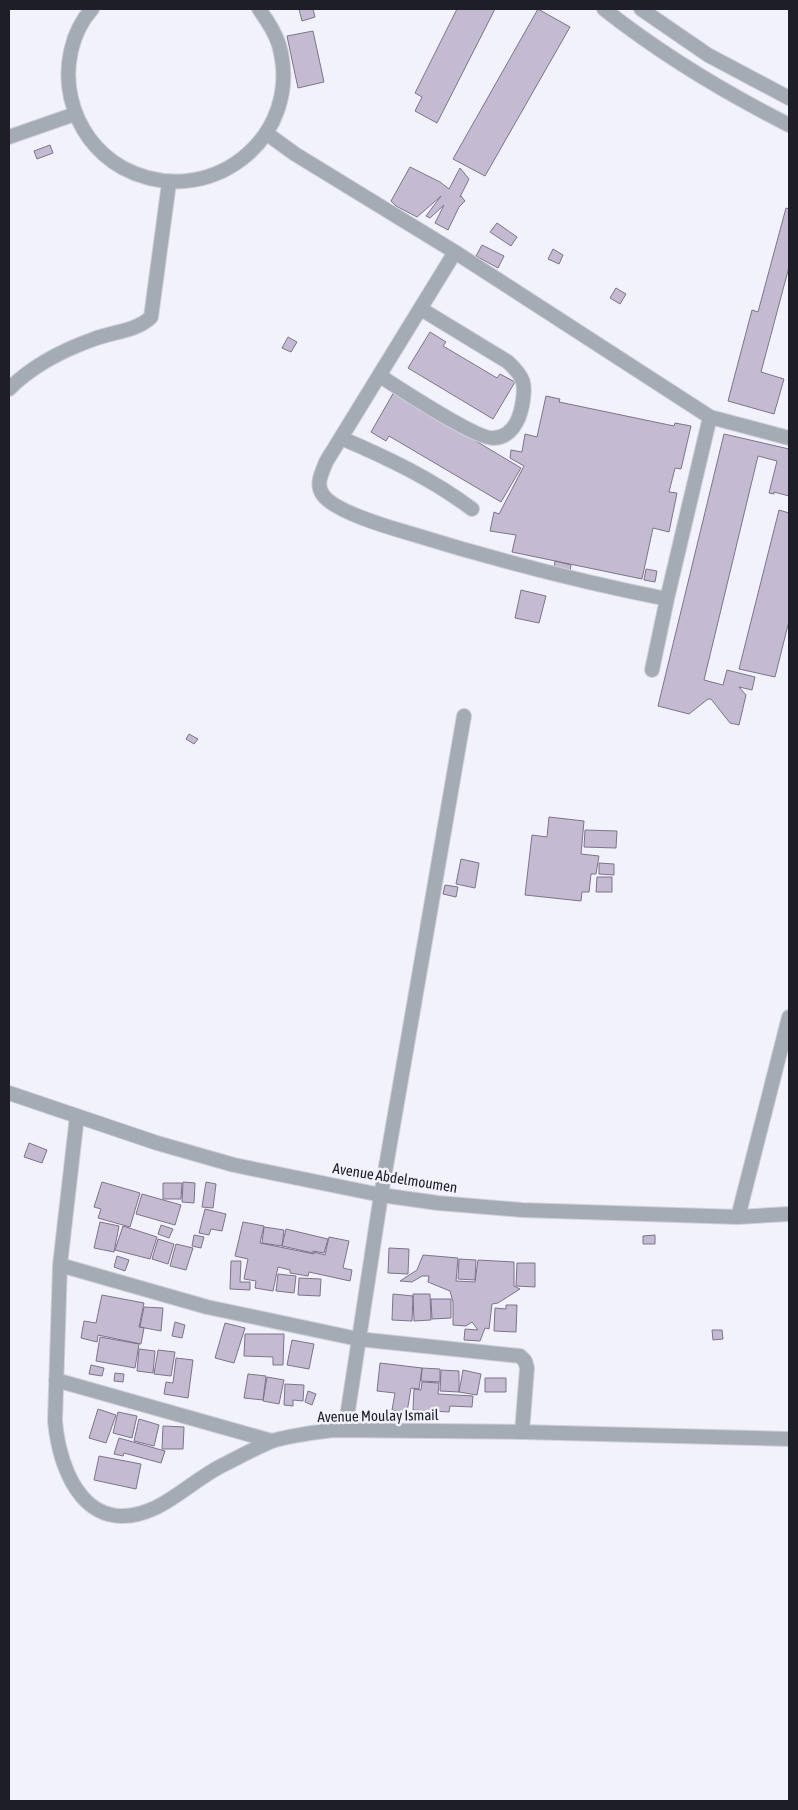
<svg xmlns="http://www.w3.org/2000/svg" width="798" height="1810" viewBox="0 0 798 1810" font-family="'Asap Condensed',sans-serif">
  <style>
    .building { fill: #c4bbd3; stroke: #7d748a }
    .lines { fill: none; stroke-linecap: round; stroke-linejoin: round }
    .minor-casing { stroke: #cfd0da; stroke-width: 16 }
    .minor { stroke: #a5abb5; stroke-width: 14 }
    .labels { text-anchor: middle; stroke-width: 5; stroke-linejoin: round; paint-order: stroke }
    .street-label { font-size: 15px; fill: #1d1e27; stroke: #f1f2fc }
  </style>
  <rect width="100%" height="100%" fill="#f1f2fc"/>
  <path class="building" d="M299,9h14l2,8 -13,4z
    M457,9h38l-58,114 -22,-12 7,-14 -7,-4z
    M538,9l32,18 -85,149 -32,-17z
    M313,31l11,51 -26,6 -11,-52z
    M50,145l3,8 -16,6 -3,-8z
    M410,167l30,15 9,7 11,-21 9,11 -9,18 1,-1 4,5 -6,6 -11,23 -13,-7 9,-18 -14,13 -4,-2 15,-20 -24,21 -21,-11 -5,-5z
    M786,208l3,1v58l-28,105 23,7 -10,35 -46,-13 24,-91 6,2z
    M497,223l20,14 -6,9 -21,-14z
    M482,245l22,11 -6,12 -22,-12z
    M553,249l10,6 -4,9 -11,-5z
    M616,288l10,6 -6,10 -10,-6z
    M430,332l16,10 -3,4 54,32 3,-4 15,8 -22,37 -85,-51z
    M288,337l9,5 -6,10 -9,-4z
    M394,392l127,76 -20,34 -112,-66 -3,5 -15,-9z
    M546,396l14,3 -1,3 115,24 1,-3 16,3 -10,43 -6,-1 -6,24 8,1 -8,39 -16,-4 -11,51 -130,-27 4,-17 -26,-4 4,-19 5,2 25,-48 -14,-8 1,-8 11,2 3,-18 12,3z
    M724,434l65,15v47l-15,-4v2l-5,-1 8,-32 -19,-5 -54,224 19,5 4,-15 28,7 -3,13 -13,-3 7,8 -7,30 -9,-2 -19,-24h-3l-19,15 -31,-8z
    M779,510l10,3v108l-14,56 -36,-8z
    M555,561l16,4 -1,6 -16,-3z
    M646,569l11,2 -2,11 -11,-2z
    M521,590l25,6 -7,27 -24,-5z
    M189,734l9,5 -4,5 -8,-5z
    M549,817l35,4 -3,33 18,2 -3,18h-5l-2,18h-7l-1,9 -56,-6 7,-60 15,2z
    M585,830l32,1 -1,17 -32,-1z
    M461,859l18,4 -4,25 -19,-4z
    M599,863l15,1v11l-15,-1z
    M597,877h15v15h-16z
    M445,885l13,2 -2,10 -13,-3z
    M29,1143l18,7 -5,13 -18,-6z
    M102,1182l38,11 -10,34 -32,-9 3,-9 -7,-2z
    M183,1182l12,1 -1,20 -12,-1z
    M206,1182l10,2 -3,24 -11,-1z
    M163,1183h19l-1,16h-18z
    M142,1194l39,11 -6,20 -39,-11z
    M205,1209l21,5 -4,17 -11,-2 -2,6 -10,-2z
    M100,1222l19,4 -5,26 -20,-4z
    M243,1222l21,4 -4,17 54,11v-2l11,3 4,-18 20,4 -6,27 9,2 -2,11 -41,-9 -1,4 -18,-3v-3l-12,-3 -5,24 -18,-3 1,-7 -12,-2 4,-20 -13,-3z
    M161,1225l12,4 -4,9 -11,-4z
    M123,1226l34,11 -7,22 -35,-9z
    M264,1227l20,3 -2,16 -20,-3z
    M286,1229l42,10 -4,14 -11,-2v2l-31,-7z
    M194,1235l10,2 -3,11 -9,-2z
    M655,1235v9h-12v-8z
    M158,1239l16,5 -6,20 -16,-5z
    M176,1244l17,4 -7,22 -16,-4z
    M389,1248l20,1 -1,25 -20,-1z
    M423,1255l35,3 -2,23 19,1 3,-22 36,2v24l6,3 -22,14 -6,1 -3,25 -4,-1 -5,13 -16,-1 1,-11 13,1 -6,-8 -6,4 -13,-1v-23l-3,-11 -22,-9 1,-6h-7l-10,6 -12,-1 17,-11z
    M117,1256l12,4 -4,11 -11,-4z
    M459,1259l17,1 -1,20 -17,-1z
    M231,1261h10l-1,21h10v8l-20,-1z
    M517,1263h18v24l-19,-1z
    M278,1274l18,2 -2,17 -18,-2z
    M299,1278l22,1 -1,17 -22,-1z
    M393,1294l20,2 -1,25 -20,-1z
    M413,1294h17l1,26 -17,1z
    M102,1295l42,8 -5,24 5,1 -3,16 -43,-9 -1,7 -16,-4 3,-17 12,2z
    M431,1299h20v19l-19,1z
    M506,1305h11l-1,27 -22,-1 1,-23 11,1z
    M144,1307l19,1 -2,23 -21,-4z
    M175,1322l10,3 -3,13 -10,-2z
    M225,1323l20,5 -11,35 -19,-5z
    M712,1330h10l1,9 -10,1z
    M245,1334h39l-1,31h-10v-8l-29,-1z
    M100,1337l39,7 -4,24 -39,-7z
    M292,1340l22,4 -5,25 -22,-4z
    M139,1349l16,2 -2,22 -16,-2z
    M158,1350l17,2 -4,24 -17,-2z
    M176,1358l17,2 -5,38 -24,-4 2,-12 7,1z
    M380,1363l42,5 -3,21 -8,-1 -4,24 -15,-2 3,-17 -18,-2z
    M91,1365l13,3 -2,8 -13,-2z
    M422,1368l18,1v13l-19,-1z
    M441,1370l18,1v21l-19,-1z
    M463,1370l18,4 -4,21 -18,-3z
    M115,1373l9,1 -1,8 -9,-1z
    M248,1374l18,2 -3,24 -19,-2z
    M267,1377l17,3 -5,24 -16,-3z
    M485,1378h21v14h-21z
    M422,1382l17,1 -1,11 35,2 -1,11 -22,-1 -1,6 -36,-2 1,-21 7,1z
    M285,1384l19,1 -1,16 -10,-1v6l-9,-1z
    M308,1391l8,3 -4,11 -7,-3z
    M98,1409l18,6 -10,28 -17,-5z
    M118,1412l19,4 -5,22 -19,-5z
    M139,1419l20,6 -5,21 -20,-5z
    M163,1426l21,1 -1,22h-21z
    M119,1438l46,13 -4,12 -37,-10 -1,3 -9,-2z
    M99,1456l42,8 -5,25 -42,-9z"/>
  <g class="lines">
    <defs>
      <path id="minor" d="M92,9c-21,23 -28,59 -21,89 7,30 25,55 52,70 85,45 182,-30 156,-123 -4,-13 -12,-25 -20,-36
        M604,9c57,45 120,83 185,116
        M641,9l67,46 81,43
        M266,133l29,21 160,98 255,165 79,21
        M9,137l66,-23
        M455,252l-129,210c-4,11 -11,22 -3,33 12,17 68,33 89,39 84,26 169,48 255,65
        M380,376c19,12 97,64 114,62 17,-1 25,-17 28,-32 4,-22 3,-28 -14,-44l-87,-53
        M9,389c23,-23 54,-39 85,-50 18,-7 43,-8 57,-22l18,-134
        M341,438c47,20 91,41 131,71
        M652,670l15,-71 43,-182
        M9,1093l148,50 77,22 147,30 57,8 84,7 216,7 51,-3
        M77,1116l-17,149 -5,156c5,55 34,119 102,86 22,-11 41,-29 64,-41 16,-8 34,-18 51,-25 19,-6 41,-8 60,-11l190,2 267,7
        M738,1217l51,-200
        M60,1265l147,42 151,32 162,17 5,5 2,7 -5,64
        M56,1380l216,61
        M345,1430l36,-235 83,-479"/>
    </defs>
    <use href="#minor" class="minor-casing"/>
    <use href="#minor" class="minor"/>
  </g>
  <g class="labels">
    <g class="street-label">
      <text transform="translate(395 1178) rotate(9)" y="5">Avenue Abdelmoumen</text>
      <text transform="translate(378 1416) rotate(-1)" y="5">Avenue Moulay Ismail</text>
    </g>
  </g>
  <rect width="798" height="1810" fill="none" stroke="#1d1e27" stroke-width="20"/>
</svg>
